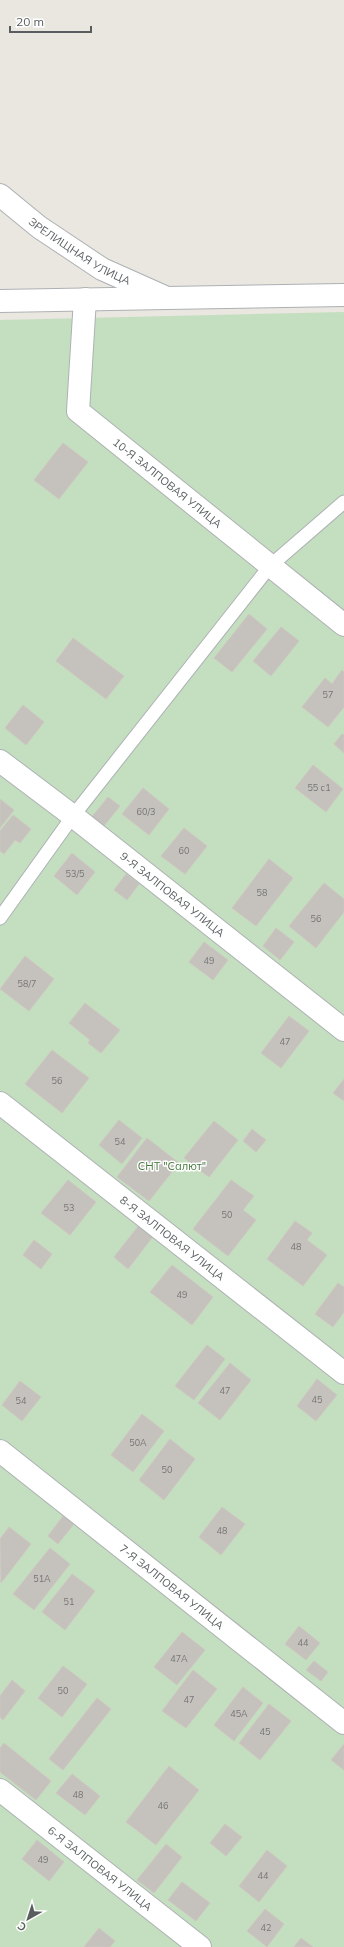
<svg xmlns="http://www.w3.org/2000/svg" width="344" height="1947" viewBox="0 0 344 1947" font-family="Mulish,sans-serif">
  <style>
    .green { fill: #c4dfbf }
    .building { fill: #c5c1bd; stroke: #cec7c0 }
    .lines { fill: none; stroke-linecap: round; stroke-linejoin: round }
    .lane-casing { stroke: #aeb1b4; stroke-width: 15 }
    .street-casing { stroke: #aeb1b4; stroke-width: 24 }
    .secondary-casing { stroke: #adb1b4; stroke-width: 24 }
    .lane { stroke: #fff; stroke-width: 13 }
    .street { stroke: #fff; stroke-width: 22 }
    .secondary { stroke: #fff; stroke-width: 22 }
    .labels { text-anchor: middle; stroke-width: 3; stroke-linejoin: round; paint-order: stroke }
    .number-label { font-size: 9px; fill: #747676 }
    .street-label { font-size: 11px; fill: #595d5f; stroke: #fff }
    .park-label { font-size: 11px; fill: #447a3e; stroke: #fff }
  </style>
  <rect width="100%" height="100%" fill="#eae6e0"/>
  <path class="green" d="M344,312v1635h-344v-1627z"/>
  <path class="building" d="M63,443l25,19 -29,37 -25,-19z
    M249,614l18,15 -35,43 -18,-14z
    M281,627l18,14 -28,35 -18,-15z
    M73,638l51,38 -18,23 -50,-38z
    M342,670l2,2v35l-16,20 -26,-20 23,-29 7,6z
    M23,705l21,17 -18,23 -21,-17z
    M342,734l2,1v18l-10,-9z
    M313,765l30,24 -17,23 -31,-24z
    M143,788l26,21 -20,26 -27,-21z
    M108,797l12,9 -17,21 -12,-9z
    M0,799l14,11 -14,18z
    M13,815l18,14 -11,14 -5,-3 -11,14 -4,-3v-20z
    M184,828l23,18 -22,28 -24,-18z
    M72,853l23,19 -18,23 -23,-19z
    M269,859l24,19 -37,48 -24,-18z
    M126,874l13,10 -12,16 -13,-10z
    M324,883l20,16v13l-28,36 -27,-22z
    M276,928l18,14 -14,18 -17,-14z
    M204,942l24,18 -15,20 -24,-18z
    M25,956l29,23 -25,32 -29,-22z
    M85,1003l35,27 -19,23 -13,-10 2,-3 -21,-17z
    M289,1016l20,15 -28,37 -20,-15z
    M52,1050l37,28 -27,35 -37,-29z
    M344,1079v22l-11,-8z
    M119,1120l23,18 -20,26 -23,-19z
    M214,1121l24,19 -29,37 -25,-19z
    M252,1129l14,11 -10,12 -13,-11z
    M147,1138l32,25 -30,38 -32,-24z
    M68,1180l28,22 -26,33 -29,-22z
    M231,1180l23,16 -11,14 13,10 -28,36 -35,-27z
    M295,1221l17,12 -5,7 20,15 -24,31 -36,-27z
    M140,1224l14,11 -26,34 -14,-12z
    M34,1240l18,14 -11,15 -18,-14z
    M172,1265l41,32 -21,28 -42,-33z
    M338,1283l6,4v25l-11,15 -18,-13z
    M207,1345l18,14 -31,41 -19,-14z
    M230,1363l21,17 -31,40 -22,-17z
    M317,1379l20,16 -21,26 -19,-15z
    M20,1381l21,16 -19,24 -20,-16z
    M142,1414l22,17 -31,41 -22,-17z
    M170,1439l25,20 -31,41 -25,-20z
    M222,1507l23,17 -24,31 -22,-18z
    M63,1516l11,8 -16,20 -10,-8z
    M9,1527l22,17 -30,39 -1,-44z
    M50,1548l20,16 -36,46 -21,-16z
    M72,1574l23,17 -30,39 -23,-18z
    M299,1626l21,17 -14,17 -21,-16z
    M182,1632l23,18 -28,35 -23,-18z
    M314,1661l14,11 -7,9 -15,-11z
    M63,1666l24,18 -25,33 -24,-19z
    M193,1670l24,19 -31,39 -24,-17z
    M12,1680l13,11 -22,29 -3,-3v-21z
    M243,1687l20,16 -29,38 -20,-16z
    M97,1698l14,11 -48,61 -14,-11z
    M269,1704l22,17 -31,39 -21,-17z
    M4,1743l47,38 -15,19 -36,-28v-24z
    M344,1744v26l-13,-10z
    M169,1766l30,24 -43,55 -30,-23z
    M72,1774l28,22 -15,19 -29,-22z
    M225,1824l17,13 -16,19 -16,-13z
    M37,1840l27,22 -15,19 -27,-22z
    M166,1844l16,13 -28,36 -17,-13z
    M267,1850l20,16 -28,36 -20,-16z
    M182,1882l28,21 -14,18 -28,-21z
    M265,1909l19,15 -17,23 -20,-16z
    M99,1928l16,13 -5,6h-26z
    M301,1938l12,9h-19z"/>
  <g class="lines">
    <defs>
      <path id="lane" d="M0,918l73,-102 197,-250 74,-64"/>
      <g id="street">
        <path id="s1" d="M85,299l-7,112 266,214"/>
        <path d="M0,301l167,-3"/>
        <path id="s2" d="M0,761l73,55 271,214"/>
        <path id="s3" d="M0,1103l344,270"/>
        <path id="s4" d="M0,1451l344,272"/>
        <path id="s5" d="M0,1790l200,157"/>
      </g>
      <g id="secondary">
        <path id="s6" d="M0,195l39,32 63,42 65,29 177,-3"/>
      </g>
    </defs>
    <use href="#lane" class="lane-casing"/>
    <use href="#street" class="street-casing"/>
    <use href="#secondary" class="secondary-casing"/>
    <use href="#lane" class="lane"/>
    <use href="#street" class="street"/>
    <use href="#secondary" class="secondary"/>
  </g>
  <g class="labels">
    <g class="number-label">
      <text x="328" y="698">57</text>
      <text x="319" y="791">55 с1</text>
      <text x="146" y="815">60/3</text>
      <text x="184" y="854">60</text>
      <text x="75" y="877">53/5</text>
      <text x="262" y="896">58</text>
      <text x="316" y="922">56</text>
      <text x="209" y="964">49</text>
      <text x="27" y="987">58/7</text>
      <text x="285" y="1045">47</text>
      <text x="57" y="1084">56</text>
      <text x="120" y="1145">54</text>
      <text x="69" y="1211">53</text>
      <text x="227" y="1218">50</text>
      <text x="296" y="1250">48</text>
      <text x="182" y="1298">49</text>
      <text x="225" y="1394">47</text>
      <text x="317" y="1403">45</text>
      <text x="21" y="1404">54</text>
      <text x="138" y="1446">50А</text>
      <text x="167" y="1473">50</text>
      <text x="222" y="1534">48</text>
      <text x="42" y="1582">51А</text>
      <text x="69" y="1605">51</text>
      <text x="303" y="1646">44</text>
      <text x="179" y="1662">47А</text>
      <text x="63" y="1694">50</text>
      <text x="189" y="1703">47</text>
      <text x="239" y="1717">45А</text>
      <text x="265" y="1735">45</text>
      <text x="78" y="1798">48</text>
      <text x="163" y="1809">46</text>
      <text x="43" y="1863">49</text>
      <text x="263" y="1879">44</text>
      <text x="266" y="1931">42</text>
    </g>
    <g class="street-label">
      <text dy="4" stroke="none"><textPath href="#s6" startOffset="98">ЗРЕЛИЩНАЯ УЛИЦА</textPath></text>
      <text dy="4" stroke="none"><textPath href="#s1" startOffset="227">10-Я ЗАЛПОВАЯ УЛИЦА</textPath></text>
      <text dy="4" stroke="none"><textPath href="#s2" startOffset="218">9-Я ЗАЛПОВАЯ УЛИЦА</textPath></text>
      <text dy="4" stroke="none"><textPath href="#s3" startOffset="219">8-Я ЗАЛПОВАЯ УЛИЦА</textPath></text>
      <text dy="4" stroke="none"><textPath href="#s4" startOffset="219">7-Я ЗАЛПОВАЯ УЛИЦА</textPath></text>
      <text dy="4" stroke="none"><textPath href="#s5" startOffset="127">6-Я ЗАЛПОВАЯ УЛИЦА</textPath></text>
    </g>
    <g class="park-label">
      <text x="172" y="1170">СНТ "Салют"</text>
    </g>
  </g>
  <g transform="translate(28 1919) rotate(219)" stroke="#ffffff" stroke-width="3" paint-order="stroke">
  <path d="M0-3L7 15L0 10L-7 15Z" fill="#595d5f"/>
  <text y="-6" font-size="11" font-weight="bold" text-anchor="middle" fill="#595d5f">С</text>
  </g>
  <path d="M10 26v6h81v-6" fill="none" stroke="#595d5f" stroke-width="2"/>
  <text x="16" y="26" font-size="12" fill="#595d5f" stroke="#ffffff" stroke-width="3" paint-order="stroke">20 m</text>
</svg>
